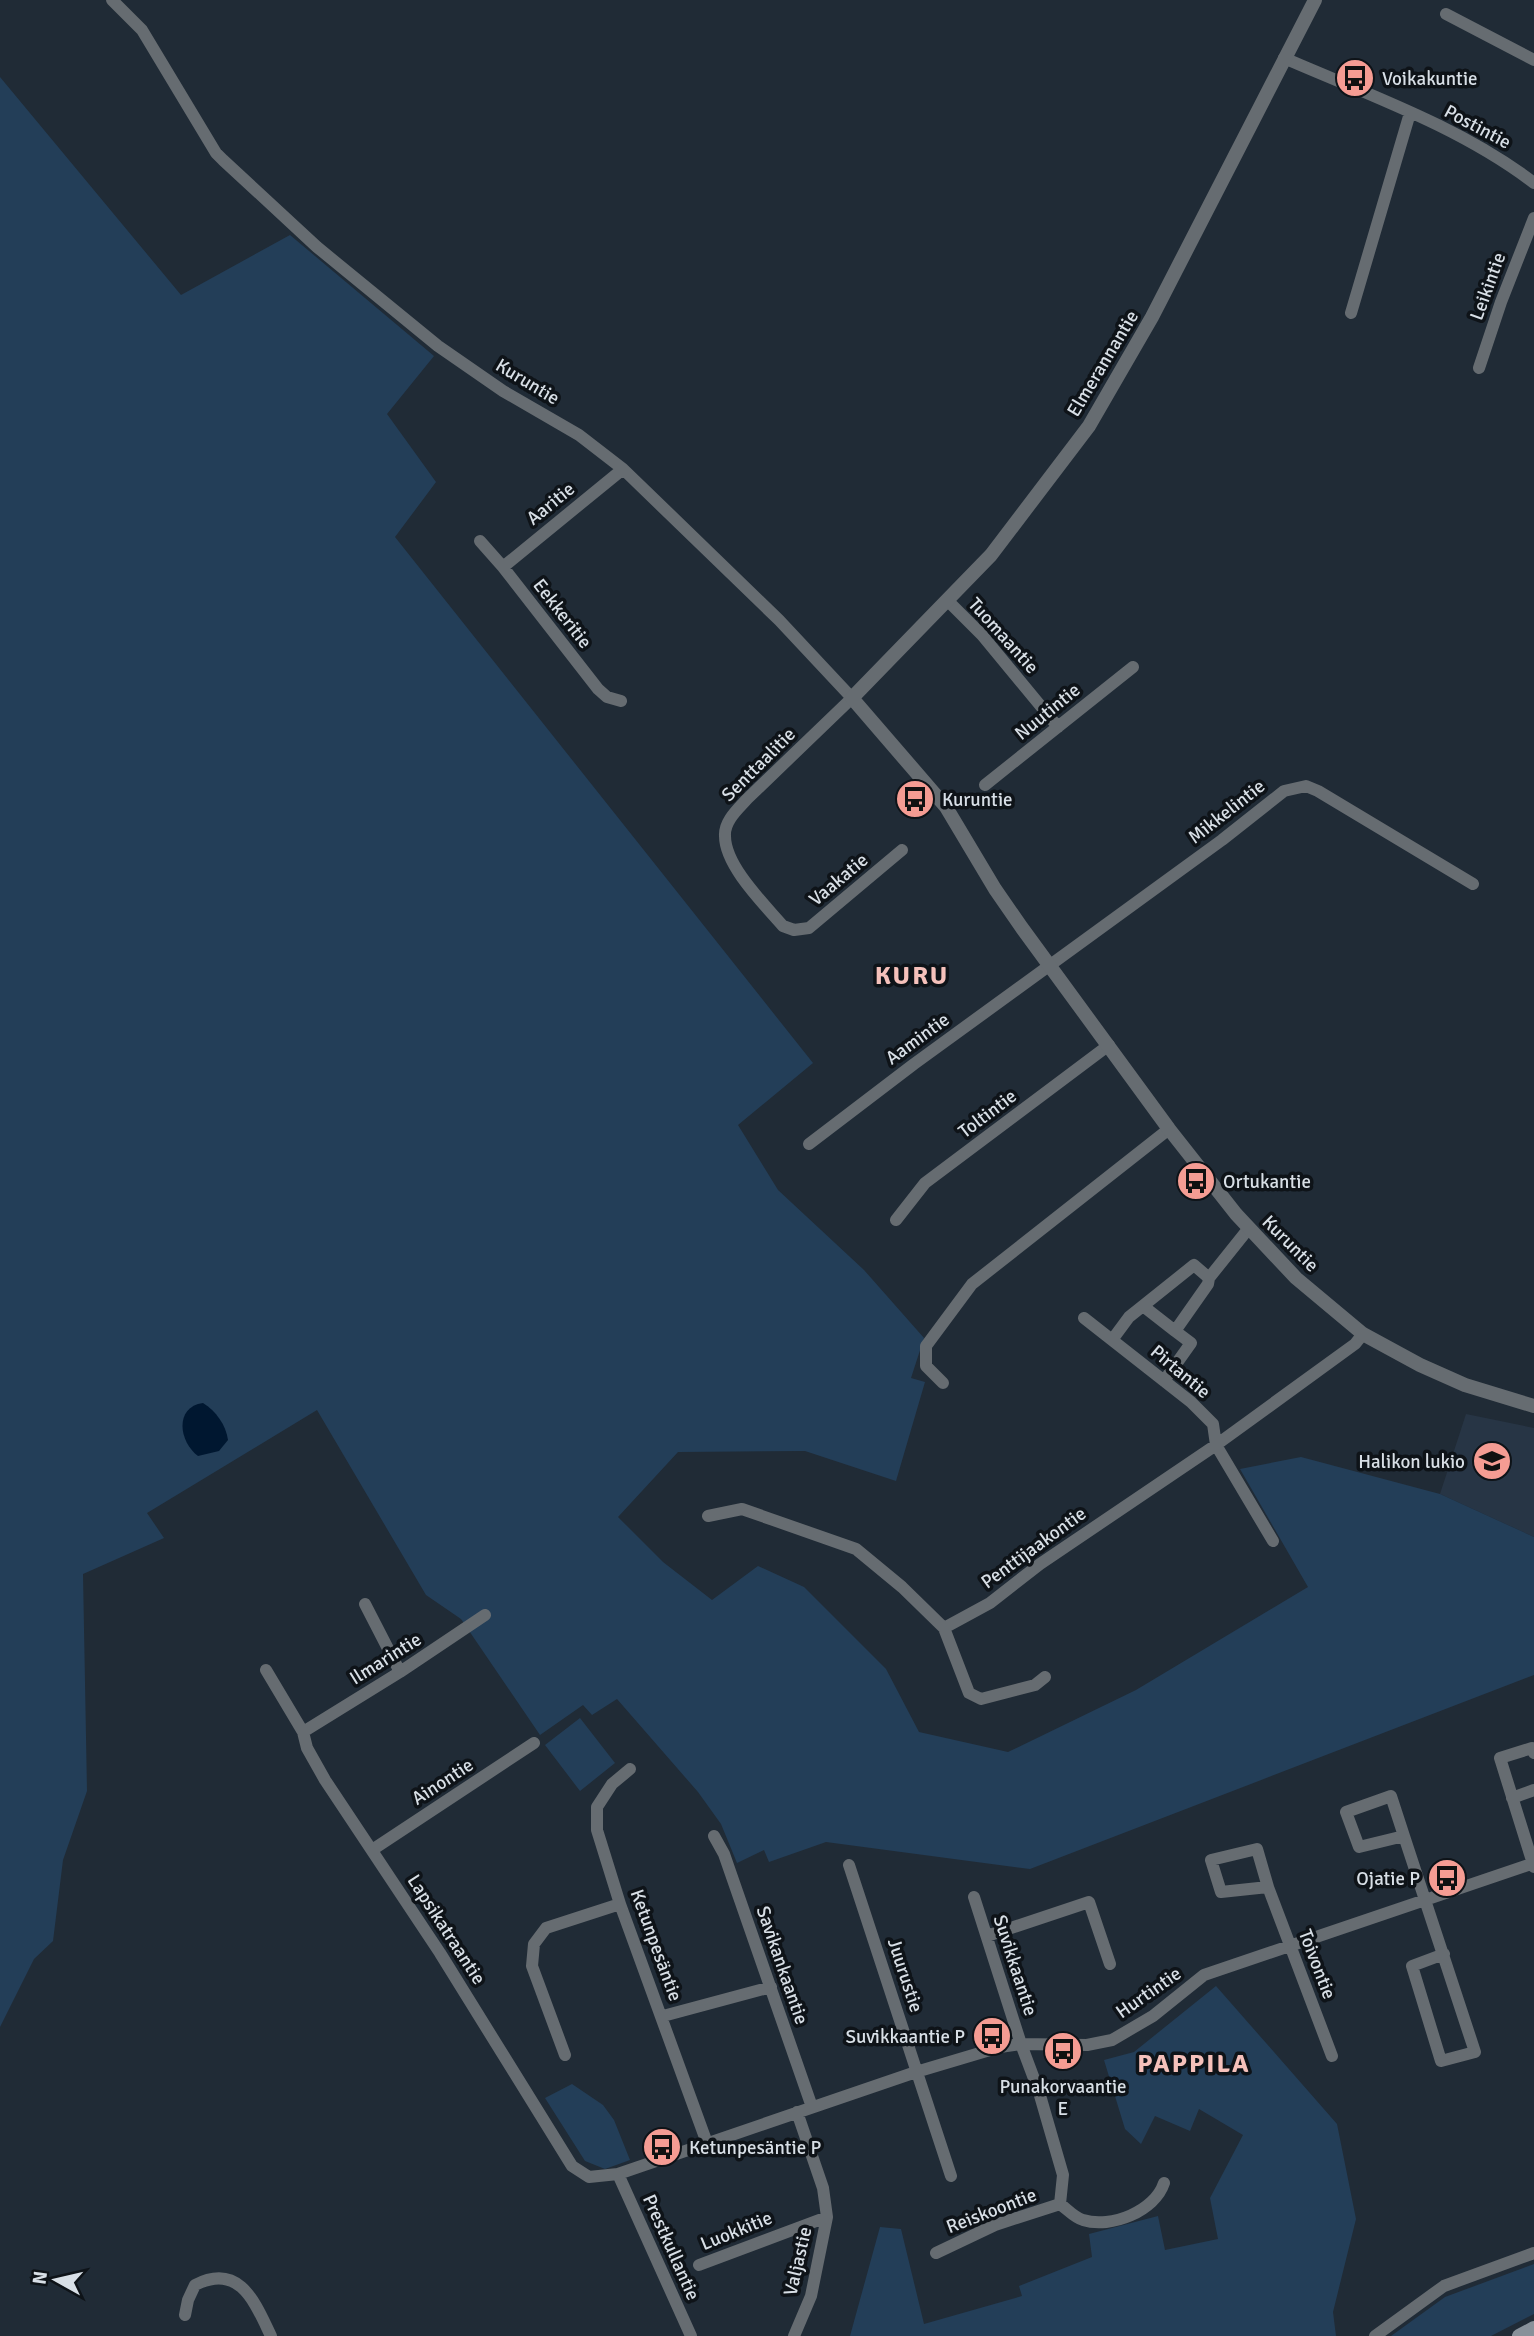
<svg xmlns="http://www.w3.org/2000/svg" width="1534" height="2336" viewBox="0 0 1534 2336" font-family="Signika,sans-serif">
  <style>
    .built { fill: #273545 }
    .green { fill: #233e58 }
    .water { fill: #001730 }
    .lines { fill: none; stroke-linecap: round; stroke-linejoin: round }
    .minor { stroke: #666c71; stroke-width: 12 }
    .tertiary { stroke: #666c71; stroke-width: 14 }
    .secondary { stroke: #88919a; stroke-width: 14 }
    .labels { text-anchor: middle; stroke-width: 7; stroke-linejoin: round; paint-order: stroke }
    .poi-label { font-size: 19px; fill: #d8dfe6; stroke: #0e1318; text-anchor: start }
    .street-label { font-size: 19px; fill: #d8dfe6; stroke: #0e1318 }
    .district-label { font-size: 26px; font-weight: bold; letter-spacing: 2px; fill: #f5c1bb; stroke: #0e1318 }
  </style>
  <rect width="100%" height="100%" fill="#202b36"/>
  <path class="built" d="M1466,1414l68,14v109l-94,-43z"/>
  <path class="green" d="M0,77l181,218 109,-60 144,121 -47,58 49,68 -41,55 418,526 -75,62 40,65 86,80 60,68 -13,40 14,4 -29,99 -91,-30 -127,1 -60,65 45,45 49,38 46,-34 46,21 82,82 33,63 89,20 128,-62 172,-103 -68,-118 61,-12 139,37 94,43v138l-504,194 -204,-27 -57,20 -5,-12 -27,13 -16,-39 -23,-32 -81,-93 -25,16 -9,-10 -43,30 -79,-116 -35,-24 -109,-185 -170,103 17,25 -81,36 4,217 -24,69 -10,81 -19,18 -34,68z
    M580,1718l35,45 -35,28 -35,-46z
    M1216,1986l121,138 19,95 -23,93 3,24h-486l30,-109 21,2 23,95 98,-28 -3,-10 73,-29 -3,-23 69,-18 7,34 53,-11 -8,-41 33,-63 -44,-26 -9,22 -35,-15 -14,28 -16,-15 -21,-69 30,-8z
    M572,2084l31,21 11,15 16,40 -25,9 -20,-8 -40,-63z
    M1534,2264v50l-43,22h-100l54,-39z"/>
  <path class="water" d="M203,1403c13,8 23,22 25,37l-9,11 -21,5c-19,-14 -24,-49 5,-53z"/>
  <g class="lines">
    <path class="minor" d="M112,0l30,30 74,123 7,7 94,87 121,99 65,45 76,44 44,34 156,151 73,78 -105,101c-9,10 -23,22 -22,37 0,30 39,68 58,90l11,4 15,-2 93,-78
      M1446,14l88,46
      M1284,58c85,37 177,69 250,125
      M1351,313l59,-200
      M1479,368l22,-66 33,-84
      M480,541l23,26 95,122 9,8 14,4
      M503,567l120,-98
      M948,601l34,34 76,92
      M985,785l148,-118
      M809,1144l105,-80 308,-224 62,-49 22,-5 12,5 155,93
      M896,1220l29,-37 184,-138
      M1143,1306l32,25
      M1084,1318l107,84 22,22 3,21 57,96
      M1112,1340l17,-23 65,-52 15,13
      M1164,1381l27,-38 -16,-12 33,-47 1,-6 40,-50
      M943,1383l-17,-17v-20l46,-62 197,-155
      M708,1516l34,-7 114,40 46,38 42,41 46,-25 50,-39 176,-119 139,-101 8,-10
      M365,1604l35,68
      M944,1628l25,65 12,6 54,-14 10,-8
      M266,1670l37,62 4,16 18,32 115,173 132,213 17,11 29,-3 298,-102 84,-25 21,-3 66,1 25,-5 41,-24 51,-41 330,-112
      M303,1732l97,-60 85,-57
      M1534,1753l-2,-5 -32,10 34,109
      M630,1769l-18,15 -15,23v23l23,74 87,239
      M1512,1798l22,-8
      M714,1836l10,18 88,253
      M1404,1836l-13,-40 -45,16 13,35 45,-11 71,216 -34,9 -29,-95 32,-12
      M372,1850l162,-107
      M849,1865l102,311
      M1268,1887l-11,-38 -46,11 10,32 47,-5 64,169
      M974,1897l47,147 18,48 24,83 -3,29c7,5 15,14 23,16 28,9 72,-9 81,-37
      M987,1936l102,-34 21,62
      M663,2016l108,-29
      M565,2055l-33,-89 2,-22 12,-16 74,-24
      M618,2174l73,162
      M936,2253l59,-28 65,-21
      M699,2265l128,-48
      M185,2315l3,-15 7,-15c45,-23 60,18 76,51
      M794,2336l17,-40 16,-79 -4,-29 -26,-76
      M1375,2336l69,-50 90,-33"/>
    <path class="tertiary" d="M1315,0l-163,317 -63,109 -98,129 -139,143 94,109 49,82 27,39 147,201 67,85 60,64 67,56 57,31 45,20 69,21"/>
    <path class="secondary" d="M1519,2336l15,-8"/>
  </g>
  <defs>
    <symbol id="bus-disc" viewBox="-11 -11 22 22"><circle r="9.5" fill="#f59c93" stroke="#0e1318"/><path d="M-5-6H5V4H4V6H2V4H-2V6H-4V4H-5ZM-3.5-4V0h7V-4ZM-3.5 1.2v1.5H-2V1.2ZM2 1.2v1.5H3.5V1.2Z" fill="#111"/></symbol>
    <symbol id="school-disc" viewBox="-11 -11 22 22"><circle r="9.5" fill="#f59c93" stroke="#0e1318"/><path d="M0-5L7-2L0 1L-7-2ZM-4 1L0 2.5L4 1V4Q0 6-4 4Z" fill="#111"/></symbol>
  </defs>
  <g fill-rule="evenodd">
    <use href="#bus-disc" x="1333" y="56" width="44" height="44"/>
    <use href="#bus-disc" x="893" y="777" width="44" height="44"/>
    <use href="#bus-disc" x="1174" y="1159" width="44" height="44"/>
    <use href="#school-disc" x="1470" y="1439" width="44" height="44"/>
    <use href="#bus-disc" x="1425" y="1856" width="44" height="44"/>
    <use href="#bus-disc" x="970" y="2014" width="44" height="44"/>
    <use href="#bus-disc" x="1041" y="2029" width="44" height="44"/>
    <use href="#bus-disc" x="640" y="2125" width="44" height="44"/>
  </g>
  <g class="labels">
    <g class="poi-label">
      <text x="1382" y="85">Voikakuntie</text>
      <text x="942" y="806">Kuruntie</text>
      <text x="1223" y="1188">Ortukantie</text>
      <text x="1465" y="1468" text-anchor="end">Halikon lukio</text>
      <text x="1420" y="1885" text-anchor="end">Ojatie P</text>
      <text x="965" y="2043" text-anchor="end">Suvikkaantie P</text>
      <text x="1063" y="2093" text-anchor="middle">Punakorvaantie<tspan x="1063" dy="22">E</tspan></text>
      <text x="689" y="2154">Ketunpesäntie P</text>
    </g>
    <g class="street-label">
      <text transform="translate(1478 126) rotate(28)" y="7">Postintie</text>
      <text transform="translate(1487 286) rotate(-70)" y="7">Leikintie</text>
      <text transform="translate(1102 363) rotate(-59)" y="7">Elmerannantie</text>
      <text transform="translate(528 381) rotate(31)" y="7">Kuruntie</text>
      <text transform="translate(550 503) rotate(-39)" y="7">Aaritie</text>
      <text transform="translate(563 613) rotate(52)" y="7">Eekkeritie</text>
      <text transform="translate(1004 635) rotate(48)" y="7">Tuomaantie</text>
      <text transform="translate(1047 711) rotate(-39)" y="7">Nuutintie</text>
      <text transform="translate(758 764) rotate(-45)" y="7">Senttaalitie</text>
      <text transform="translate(1226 811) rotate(-38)" y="7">Mikkelintie</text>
      <text transform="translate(838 879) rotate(-40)" y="7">Vaakatie</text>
      <text transform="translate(917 1038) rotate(-36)" y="7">Aamintie</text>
      <text transform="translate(987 1113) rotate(-37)" y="7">Toltintie</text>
      <text transform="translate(1291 1243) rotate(45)" y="7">Kuruntie</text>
      <text transform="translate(1181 1371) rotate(40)" y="7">Pirtantie</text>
      <text transform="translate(1033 1547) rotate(-36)" y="7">Penttijaakontie</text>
      <text transform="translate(385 1658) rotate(-32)" y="7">Ilmarintie</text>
      <text transform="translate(442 1781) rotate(-33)" y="7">Ainontie</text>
      <text transform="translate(447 1929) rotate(57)" y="7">Lapsikatraantie</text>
      <text transform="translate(657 1945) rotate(70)" y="7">Ketunpesäntie</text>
      <text transform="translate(1318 1964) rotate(69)" y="7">Toivontie</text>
      <text transform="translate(783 1965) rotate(71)" y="7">Savikankaantie</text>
      <text transform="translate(1016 1965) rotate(72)" y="7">Suvikkaantie</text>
      <text transform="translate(906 1975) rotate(72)" y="7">Juurustie</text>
      <text transform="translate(1148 1992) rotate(-35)" y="7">Hurtintie</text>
      <text transform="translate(991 2210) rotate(-21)" y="7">Reiskoontie</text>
      <text transform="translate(736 2230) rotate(-22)" y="7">Luokkitie</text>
      <text transform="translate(672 2247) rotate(66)" y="7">Prestkullantie</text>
      <text transform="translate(797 2261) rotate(-77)" y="7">Valjastie</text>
    </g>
    <g class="district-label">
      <text x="912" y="984">KURU</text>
      <text x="1194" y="2072">PAPPILA</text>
    </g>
  </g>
  <g transform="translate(56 2280) rotate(278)" stroke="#0e1318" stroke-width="5" paint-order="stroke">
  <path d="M0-5L12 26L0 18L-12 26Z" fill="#d8dfe6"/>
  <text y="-10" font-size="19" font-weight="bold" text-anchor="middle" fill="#d8dfe6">N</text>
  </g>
</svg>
